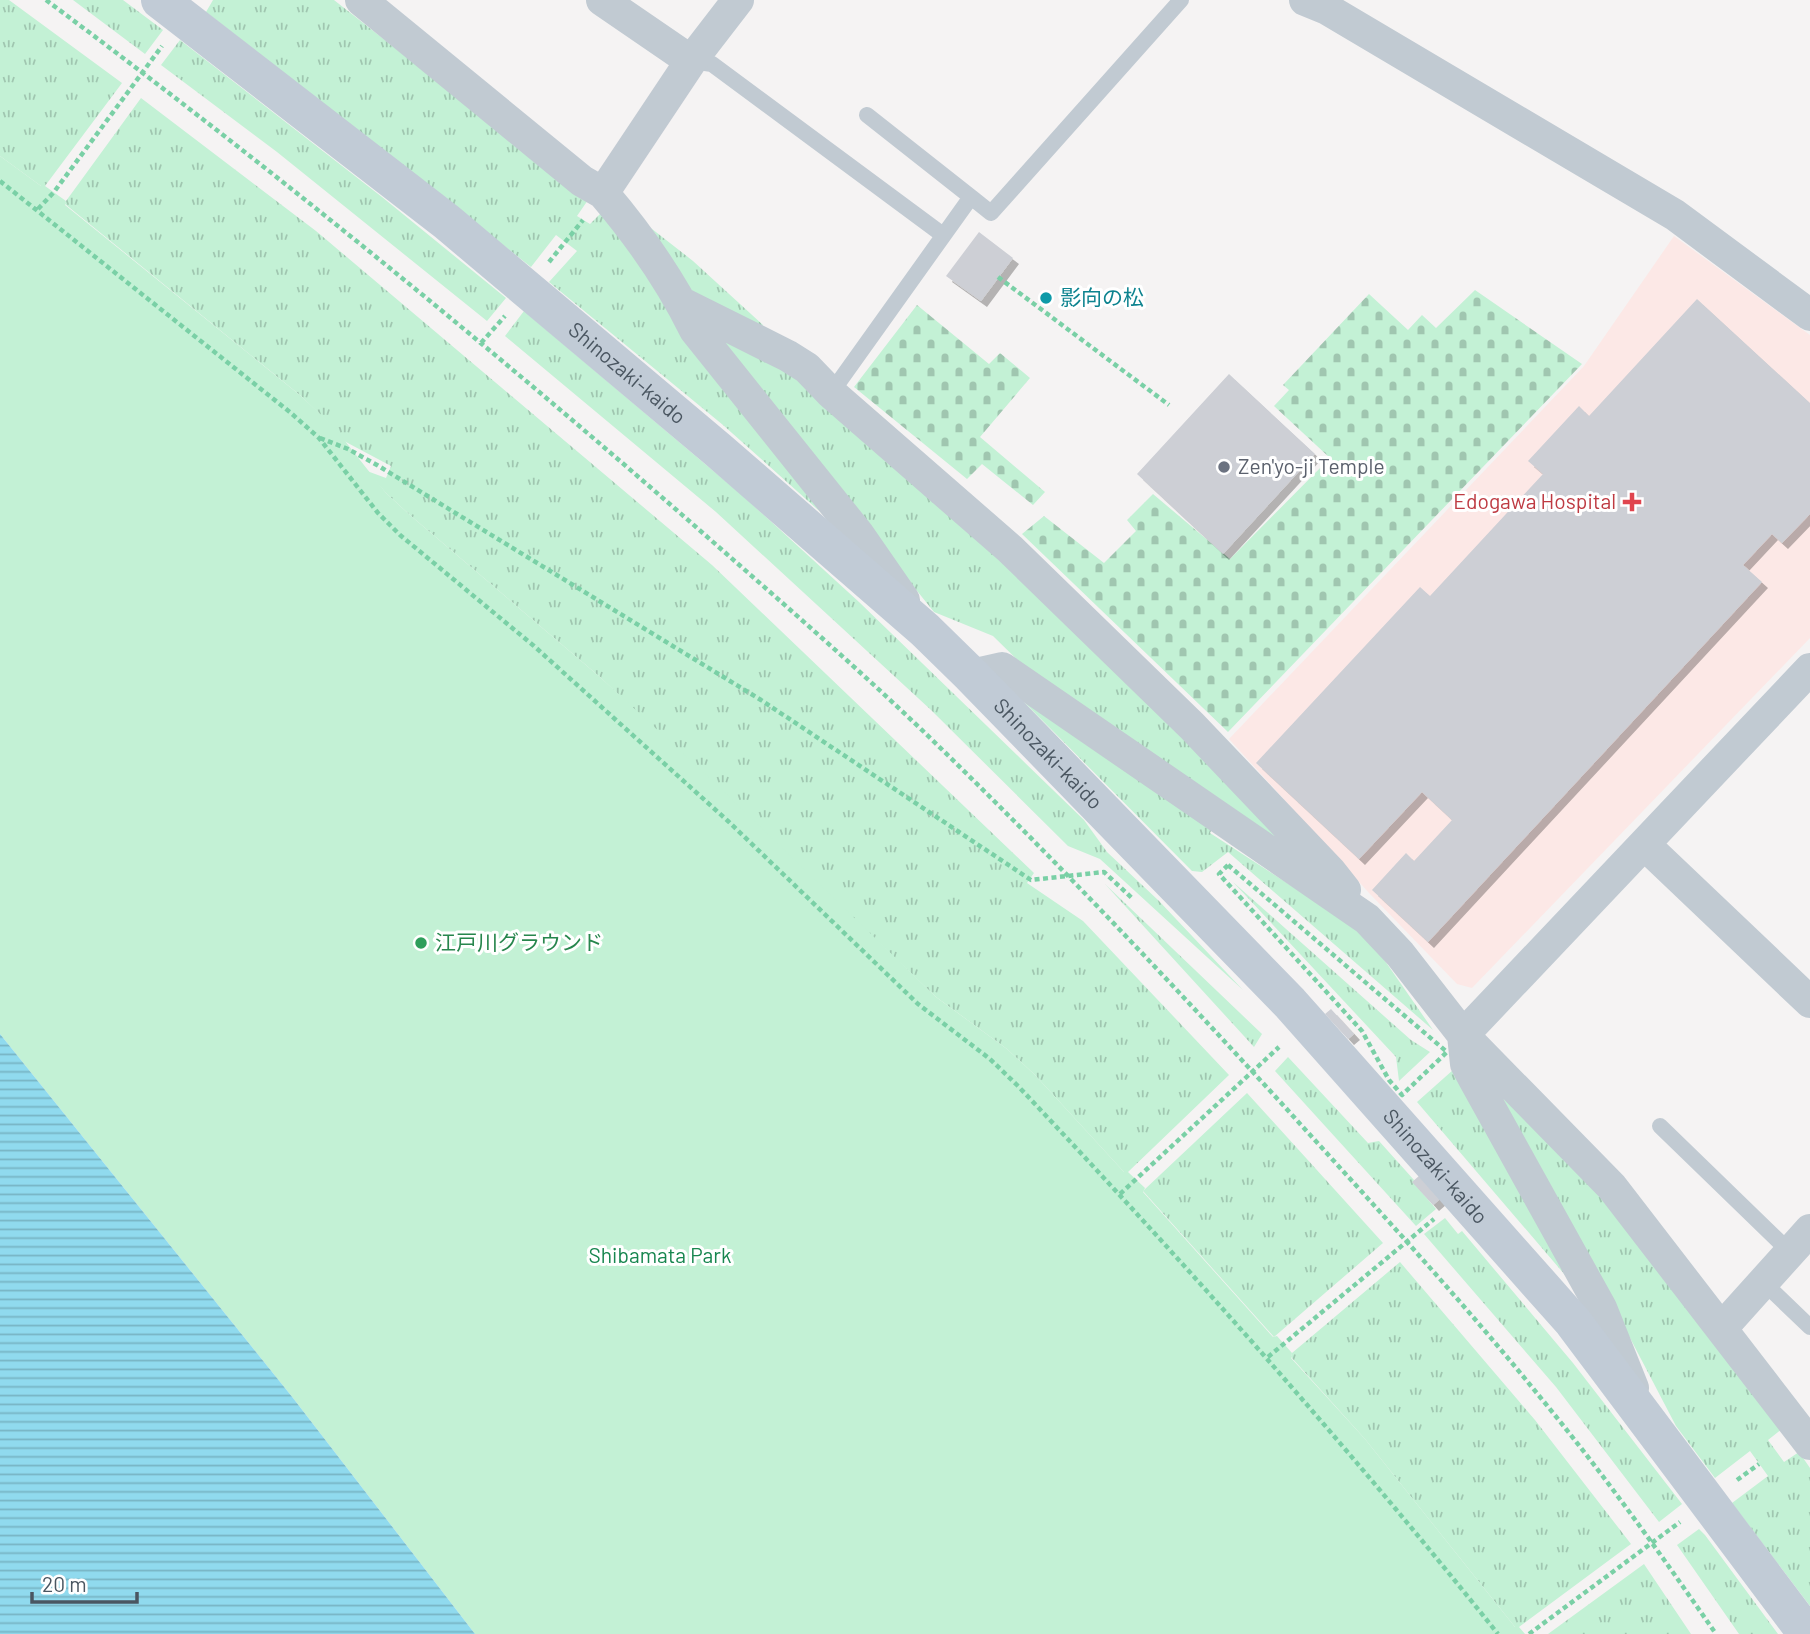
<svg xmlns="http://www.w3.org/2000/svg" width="1810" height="1634" viewBox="0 0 1810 1634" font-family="Barlow,'Noto Sans JP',sans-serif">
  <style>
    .medical { fill: #fce8e6 }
    .grass { fill: url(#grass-tufts) }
    .cemetery { fill: url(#cemetery-stones) }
    .green { fill: #c3f1d5 }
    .water { fill: url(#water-rules) }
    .building { fill: #cdcfd5; filter: url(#shadow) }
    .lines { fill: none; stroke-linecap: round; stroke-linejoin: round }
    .path { stroke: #7ad0a6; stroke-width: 4.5; stroke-dasharray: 5 3.5; stroke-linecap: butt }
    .service { stroke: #c1cad2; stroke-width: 16 }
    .minor { stroke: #c1cad2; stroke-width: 32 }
    .secondary { stroke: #c1cbd6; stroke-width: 38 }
    .culture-dot { fill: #0f9aa8; stroke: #fff; stroke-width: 2.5 }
    .worship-dot { fill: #6b7280; stroke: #fff; stroke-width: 2.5 }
    .health-dot { fill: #e0444e; stroke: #fff; stroke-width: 2.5 }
    .leisure-dot { fill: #2e9e5b; stroke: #fff; stroke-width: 2.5 }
    .labels { text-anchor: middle; stroke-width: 6; stroke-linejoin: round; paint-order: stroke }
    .culture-label { font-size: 21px; fill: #0d838f; stroke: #fff; text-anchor: start }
    .street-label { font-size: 21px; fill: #4a5661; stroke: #fff }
    .worship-label { font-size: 21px; fill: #5b616d; stroke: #fff; text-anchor: start }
    .health-label { font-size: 21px; fill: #be3a42; stroke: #fff; text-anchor: end }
    .leisure-label { font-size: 21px; fill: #27864d; stroke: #fff; text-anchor: start }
    .park-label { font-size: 21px; fill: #17864f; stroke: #fff }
  </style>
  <defs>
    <pattern id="grass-tufts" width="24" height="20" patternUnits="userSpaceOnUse" patternTransform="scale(1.75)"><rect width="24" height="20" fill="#c3f1d5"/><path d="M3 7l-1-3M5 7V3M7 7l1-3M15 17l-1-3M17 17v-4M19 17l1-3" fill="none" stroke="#a0c6b0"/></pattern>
    <pattern id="cemetery-stones" width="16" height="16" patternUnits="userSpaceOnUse" patternTransform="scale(1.75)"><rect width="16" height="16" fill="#c3f1d5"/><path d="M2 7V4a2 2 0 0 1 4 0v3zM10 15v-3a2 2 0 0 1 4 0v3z" fill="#a0c6b0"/></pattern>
    <pattern id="water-rules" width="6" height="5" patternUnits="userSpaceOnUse" patternTransform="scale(1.75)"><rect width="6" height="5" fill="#90daee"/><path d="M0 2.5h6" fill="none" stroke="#78b4c4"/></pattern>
    <filter id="shadow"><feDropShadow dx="6" dy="6" stdDeviation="0" flood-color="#0004"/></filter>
  </defs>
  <rect width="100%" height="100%" fill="#f5f3f3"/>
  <path class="medical" d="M1674,236l136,99v303l-338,350 -15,-4 -87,-90 -141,-155 355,-373z"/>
  <path class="grass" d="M0,0h9l113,83 -77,103h-4l-41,-30z
    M73,0h50l40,30 -18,24z
    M213,0h121l254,200 -11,16 13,8 14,-14 231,315 -112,-100 -174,-143 28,-31 -21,-16 -25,32 -325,-255z
    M180,40l202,157 124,101 -19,23 -210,-169 -116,-87z
    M141,98l175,133 396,334 322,308 -7,10 56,38 146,154 -101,97h-4l-89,-97 -28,-26 -71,-52 -336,-320 -189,-161 -25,-23 -19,-22 19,7 5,-12 -47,-25 -11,-14 -32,-31 -236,-192 1,-3z
    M629,211l64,50 70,64 -4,5 -72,-38z
    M524,311l219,185 116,106 225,218 23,32 52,49 84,89 -143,-131 -32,-13 -137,-136 -215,-198 -211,-176z
    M702,323l90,46 204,182 318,318 -272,-185 -49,-48 -59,-24z
    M1021,699l191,130 -2,4 157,102 66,95 -205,-178 -26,20 -10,-1z
    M1233,882l178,158 19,12 -31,29 -3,-24z
    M1105,884l157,150 -8,13z
    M1288,1057l80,86 11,-2 35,39 -1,2 23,27 -20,17 -141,-155z
    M1453,1070l118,212 -154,-180z
    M1484,1082l65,57 61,67 172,223 -14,11 16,22 15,-10 11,16v138l-78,-103 36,-27 -18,-25 -35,27 -39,-52 -70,-134z
    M1247,1093l136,150 -109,94 -131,-146z
    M1445,1218l13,16 4,-3 111,132 109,141 -23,18 -103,-135 -132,-153z
    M1400,1262l135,158 96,124 -112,83h-4l-150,-188 -74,-82 1,-4z
    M1699,1529l6,6 73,99h-39l-62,-89z
    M1644,1564l47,70h-143z"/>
  <path class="cemetery" d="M1475,290l107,74 -354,368 -206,-198 22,-18 60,47 32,-32 -9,-11 26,-26 77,65 100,-101 -56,-52 15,-16 -6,-5 86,-91 39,36 14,-15 14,13z
    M917,305l72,59 11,-11 30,25 -50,59 65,55 -12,13 -51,-41 -15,15 -113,-92z"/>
  <path class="green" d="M0,156l41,30h4l21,15 -1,4 236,191 33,31 52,66 25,23 189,161 115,106 221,214 71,52 28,26 89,97h4l17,16 -2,4 130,145 4,-1 15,17 -1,5 74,81 150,188h4l6,7h-1050l-182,-236 -293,-364z"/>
  <path class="water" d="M0,1034l293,364 182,236h-475z"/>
  <path class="building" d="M979,232l34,26 -32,43 -35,-25z
    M1697,299l113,104v111l-28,29 -10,-9 -29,31 19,17 -334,360 -56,-52 34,-37 8,8 38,-41 -30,-28 -63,67 -103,-96 164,-176 10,9 113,-122 -15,-13 51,-55 10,10z
    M1229,374l86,80 -92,100 -86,-80z
    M1331,1009l23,25 -6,5 -23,-25z
    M1419,1176l21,23 -7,6 -21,-23z"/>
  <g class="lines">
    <path class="path" d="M46,0c223,166 440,343 650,527 76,67 154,134 228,205 124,120 243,246 359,373 87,96 176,192 257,292 63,76 120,156 176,237
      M0,181l291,232 28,25 59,75 22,22 134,111 195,176 189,182 72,55 28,27c168,178 328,358 480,548
      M38,209l16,-17 108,-146
      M549,262l34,-42
      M998,277l171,128
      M481,343l24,-27
      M320,438l28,11 29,16 384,235 270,180 73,-8 29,27
      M1228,865l219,187 -45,43 -13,-15 -27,-49 -143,-157z
      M1120,1194l159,-147
      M1268,1357l166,-138
      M1737,1480l22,-16
      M1529,1634l151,-112"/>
    <path class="service" d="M691,61l21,3 231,171
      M867,115l104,82
      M831,393l140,-196 20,16 190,-213
      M1660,1126l130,126
      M1763,1282l47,45"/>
    <path class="minor" d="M361,0l221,181 21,12
      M602,0l89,61
      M738,0l-47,61 -88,132c35,41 68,88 92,137l164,205 45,65
      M1305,0l22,9 348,206 135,100
      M682,303l106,53 19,12 24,25 179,156 182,177 138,145 15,19
      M971,675l31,-7 365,251 33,35 63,81 149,152 198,257
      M1645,845l165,157
      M1719,1326l11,-7 80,-89
      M1633,1388l-32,-80 -127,-229 -8,-15 -3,-29 347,-366"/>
    <path class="secondary" id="s1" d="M160,0l287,222 271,228 207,180 46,45 319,328 283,319 234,312"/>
  </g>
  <circle class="culture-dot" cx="1046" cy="298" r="7"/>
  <circle class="worship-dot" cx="1224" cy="467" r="7"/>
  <path class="health-dot" d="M1628.5 491.5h7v7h7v7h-7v7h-7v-7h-7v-7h7z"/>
  <circle class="leisure-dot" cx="421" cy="943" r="7"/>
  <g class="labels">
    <g class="culture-label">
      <text x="1060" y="305">影向の松</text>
    </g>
    <g class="street-label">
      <text dy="7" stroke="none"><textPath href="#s1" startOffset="598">Shinozaki-kaido</textPath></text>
      <text dy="7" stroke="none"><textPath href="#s1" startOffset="1166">Shinozaki-kaido</textPath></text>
      <text dy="7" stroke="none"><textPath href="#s1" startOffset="1732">Shinozaki-kaido</textPath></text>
    </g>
    <g class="worship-label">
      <text x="1238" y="474">Zen'yo-ji Temple</text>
    </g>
    <g class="health-label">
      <text x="1616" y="509">Edogawa Hospital</text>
    </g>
    <g class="leisure-label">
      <text x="435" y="950">江戸川グラウンド</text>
    </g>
    <g class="park-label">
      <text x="660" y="1263">Shibamata Park</text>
    </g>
  </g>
  <path d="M32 1592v10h105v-10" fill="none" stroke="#4a5661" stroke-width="3.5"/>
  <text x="42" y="1592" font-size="21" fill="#4a5661" stroke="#ffffff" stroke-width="5" paint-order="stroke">20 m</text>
</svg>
